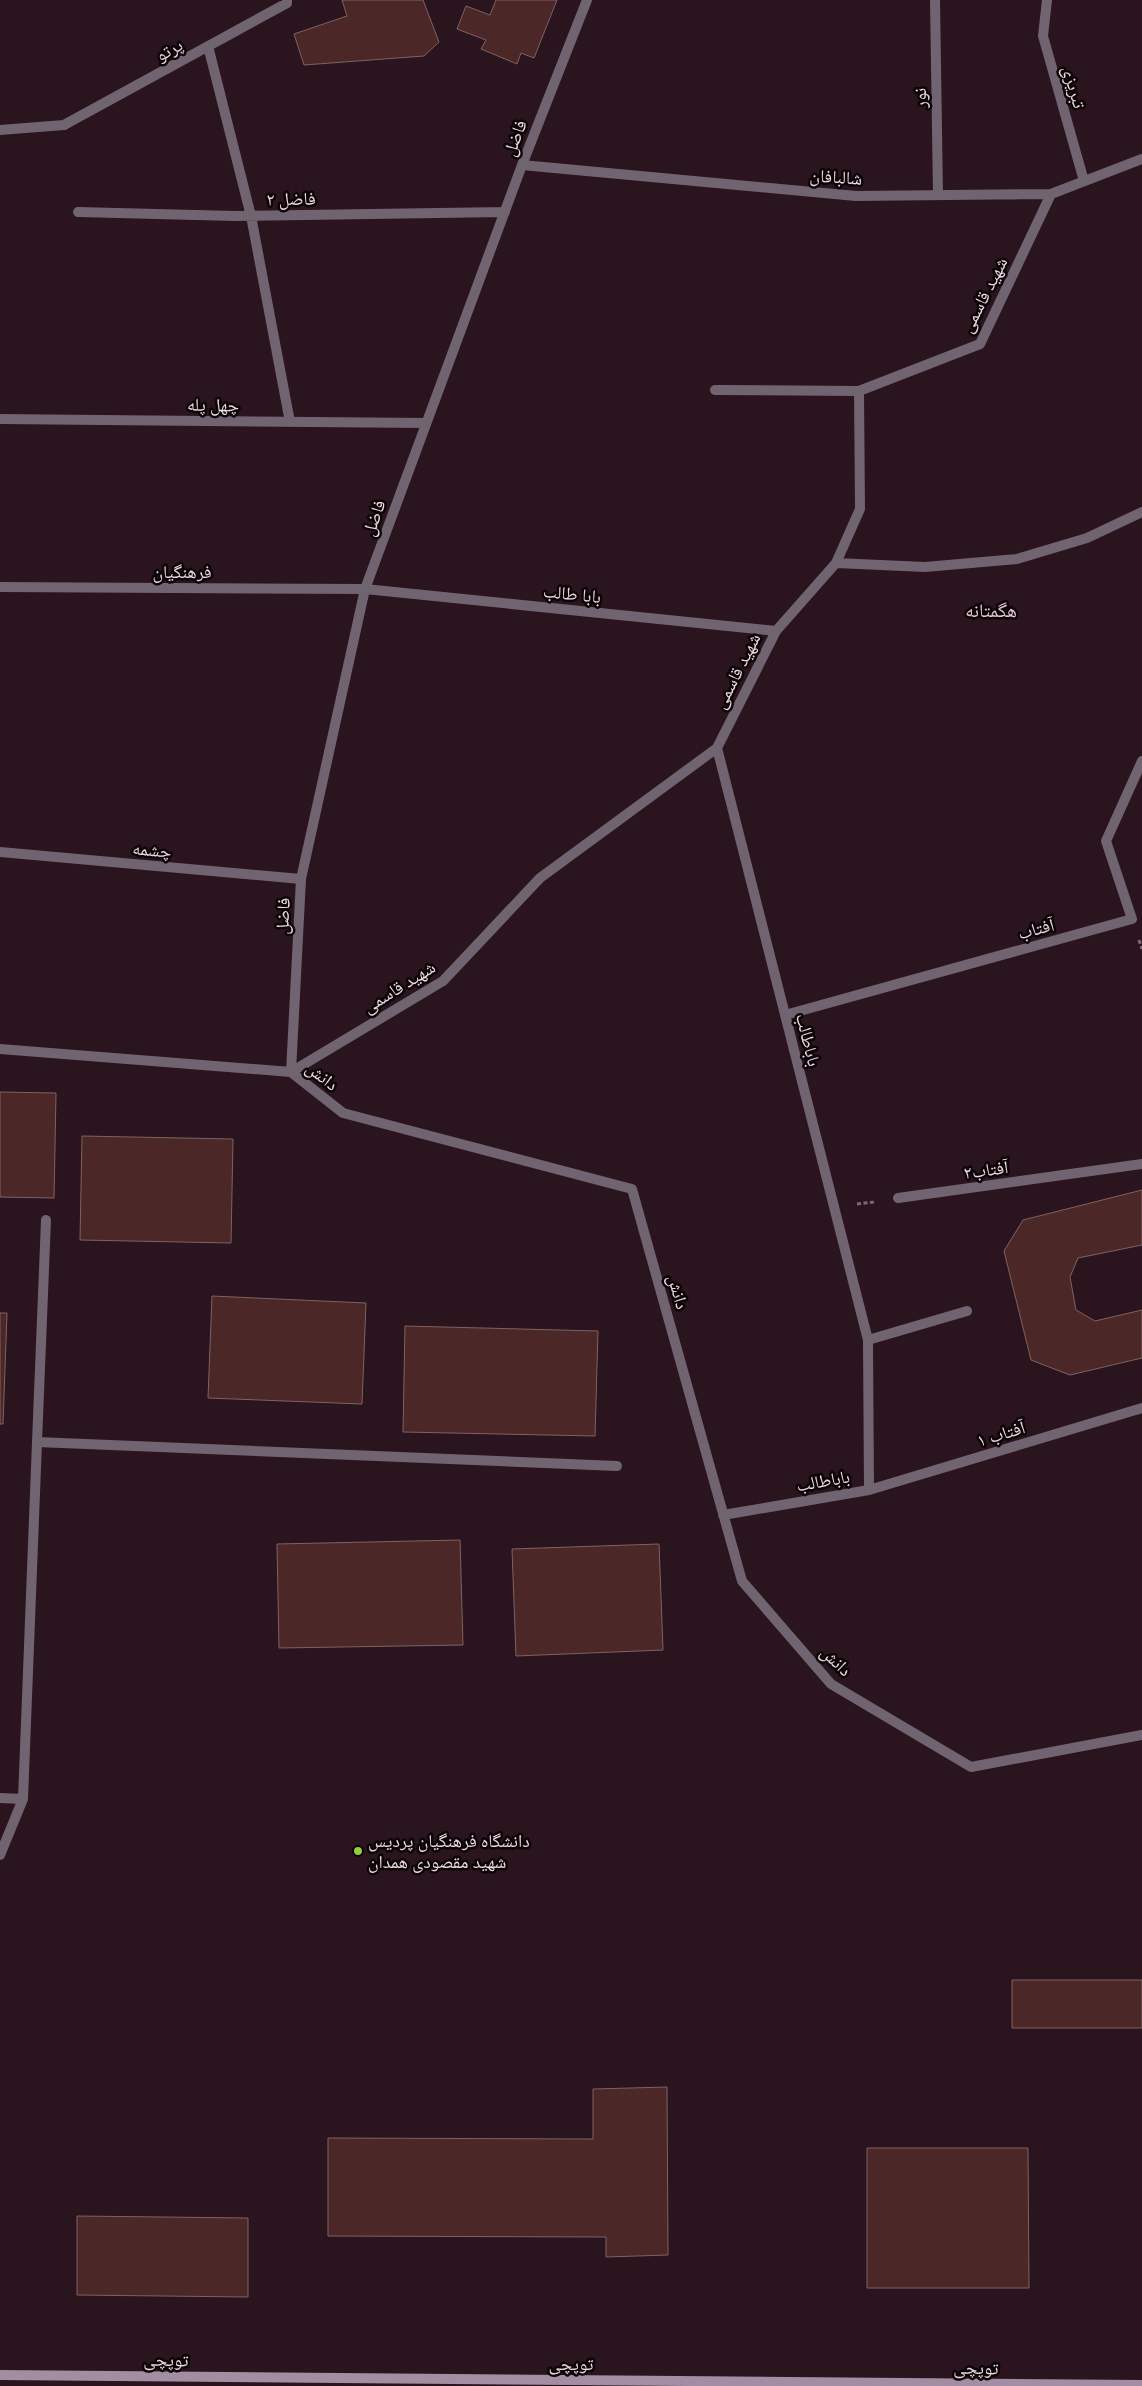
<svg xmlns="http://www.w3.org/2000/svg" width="1142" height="2386" viewBox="0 0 1142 2386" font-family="Merriweather,'Noto Naskh Arabic',serif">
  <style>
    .building { fill: #4c2727; stroke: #806262 }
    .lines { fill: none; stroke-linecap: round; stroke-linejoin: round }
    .path { stroke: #7c6971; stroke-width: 3; stroke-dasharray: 4 2.5; stroke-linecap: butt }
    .service { stroke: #716471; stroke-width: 10 }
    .minor { stroke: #716471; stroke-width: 10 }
    .secondary { stroke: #a28da2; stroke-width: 10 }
    .poi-dot { fill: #91cd3f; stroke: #0d0408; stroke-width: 2 }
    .labels { text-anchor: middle; stroke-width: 5; stroke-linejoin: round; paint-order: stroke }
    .street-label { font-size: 18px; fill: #ebdbe1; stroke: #0d0408 }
    .poi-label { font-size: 18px; fill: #ebdbe1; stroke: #0d0408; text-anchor: start }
    .neighbourhood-label { font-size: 19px; fill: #e8c9d5; stroke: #0d0408 }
  </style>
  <rect width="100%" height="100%" fill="#2a141e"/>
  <path class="building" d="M342,0h81l16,42 -15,14 -120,9 -10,-31 53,-18z
    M496,0h61l-23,58 -13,-5 -4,11 -36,-15 5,-9 -29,-11 9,-23 24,9z
    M0,1092l56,1 -2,105 -54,-1z
    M82,1136l151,3 -2,104 -151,-3z
    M1142,1190v55l-64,13 -8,19 6,33 19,11 47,-11v48l-72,17 -39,-15 -27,-109 19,-31z
    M212,1296l154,7 -4,101 -154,-6z
    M0,1313h7l-4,111h-3z
    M405,1326l193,5 -3,105 -192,-4z
    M460,1540l3,105 -184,3 -2,-104z
    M659,1544l4,106 -147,6 -4,-107z
    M1012,1980h130v48h-130z
    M667,2087l1,168 -62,2v-20l-278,-1v-98l265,1v-50z
    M867,2148h161l1,140h-162z
    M77,2216l171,2v79l-171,-2z"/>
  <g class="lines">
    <path class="path" d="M1139,940l3,9
      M857,1204l18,-2"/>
    <path class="service" d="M37,1442l9,-222
      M0,1798l23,1
      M0,1855l23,-56 14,-357 580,24"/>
    <path class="minor" d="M935,0l3,195
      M1047,0l-4,36 41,145
      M208,46l43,170 39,206
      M0,130l64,-5 223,-122v-3
      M522,165l334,31 195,-2 91,-35
      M78,212l157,4 270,-4
      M715,390l144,1 121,-47 71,-150
      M0,419l426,4
      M836,563l89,4 92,-8 70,-21 55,-26
      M0,587l365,2 411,42
      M717,748l151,592 1,150 -146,25
      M0,852l301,27
      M785,1015l347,-96 -26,-78 36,-80
      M0,1049l291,23 52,41 289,76 110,392 89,103 140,83 171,-32
      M291,1072l10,-193 64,-290 157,-424 65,-165
      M291,1072l152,-91 97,-103 177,-130 59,-117 60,-68 24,-54 -1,-118
      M898,1198l244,-34
      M868,1340l99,-29
      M869,1490l273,-82"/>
    <path class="secondary" d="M0,2375l1142,10"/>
  </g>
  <circle class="poi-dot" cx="358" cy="1851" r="5"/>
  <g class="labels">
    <g class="street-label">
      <text transform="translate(169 50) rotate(-29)" y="6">پرتو</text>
      <text transform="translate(1074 87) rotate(74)" y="6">تبریزی</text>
      <text transform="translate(920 98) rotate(-91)" y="6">نور</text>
      <text transform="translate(515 138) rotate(-69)" y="6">فاضل</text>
      <text transform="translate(836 177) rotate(4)" y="6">شالبافان</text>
      <text transform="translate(291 199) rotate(-1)" y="6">فاضل ۲</text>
      <text transform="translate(984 295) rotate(-63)" y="6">شهید قاسمی</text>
      <text transform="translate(213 405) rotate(1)" y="6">چهل پله</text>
      <text transform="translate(374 518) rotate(-70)" y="6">فاضل</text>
      <text x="182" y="578">فرهنگیان</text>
      <text transform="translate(572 594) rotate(6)" y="6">بابا طالب</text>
      <text transform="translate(737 671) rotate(-63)" y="6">شهید قاسمی</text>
      <text transform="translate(152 850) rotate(5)" y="6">چشمه</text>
      <text transform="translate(283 916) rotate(-87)" y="6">فاضل</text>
      <text transform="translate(1036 929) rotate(-15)" y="6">آفتاب</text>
      <text transform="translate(399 987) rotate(-32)" y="6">شهید قاسمی</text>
      <text transform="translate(808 1040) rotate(76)" y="6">باباطالب</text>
      <text transform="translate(322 1076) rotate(38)" y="6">دانش</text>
      <text transform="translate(986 1170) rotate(-8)" y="6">آفتاب۲</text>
      <text transform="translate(678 1292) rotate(74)" y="6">دانش</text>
      <text transform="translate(1001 1434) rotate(-17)" y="6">آفتاب ۱</text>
      <text transform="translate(823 1481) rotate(-10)" y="6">باباطالب</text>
      <text transform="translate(836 1661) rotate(44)" y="6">دانش</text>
      <text transform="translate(166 2360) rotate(1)" y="6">توپچی</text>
      <text x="571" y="2370">توپچی</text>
      <text transform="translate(976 2368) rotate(1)" y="6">توپچی</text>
    </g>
    <g class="poi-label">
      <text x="368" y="1847">دانشگاه فرهنگیان پردیس<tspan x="368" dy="21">شهید مقصودی همدان</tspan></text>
    </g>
    <g class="neighbourhood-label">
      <text x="991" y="617">هگمتانه</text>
    </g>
  </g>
</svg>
